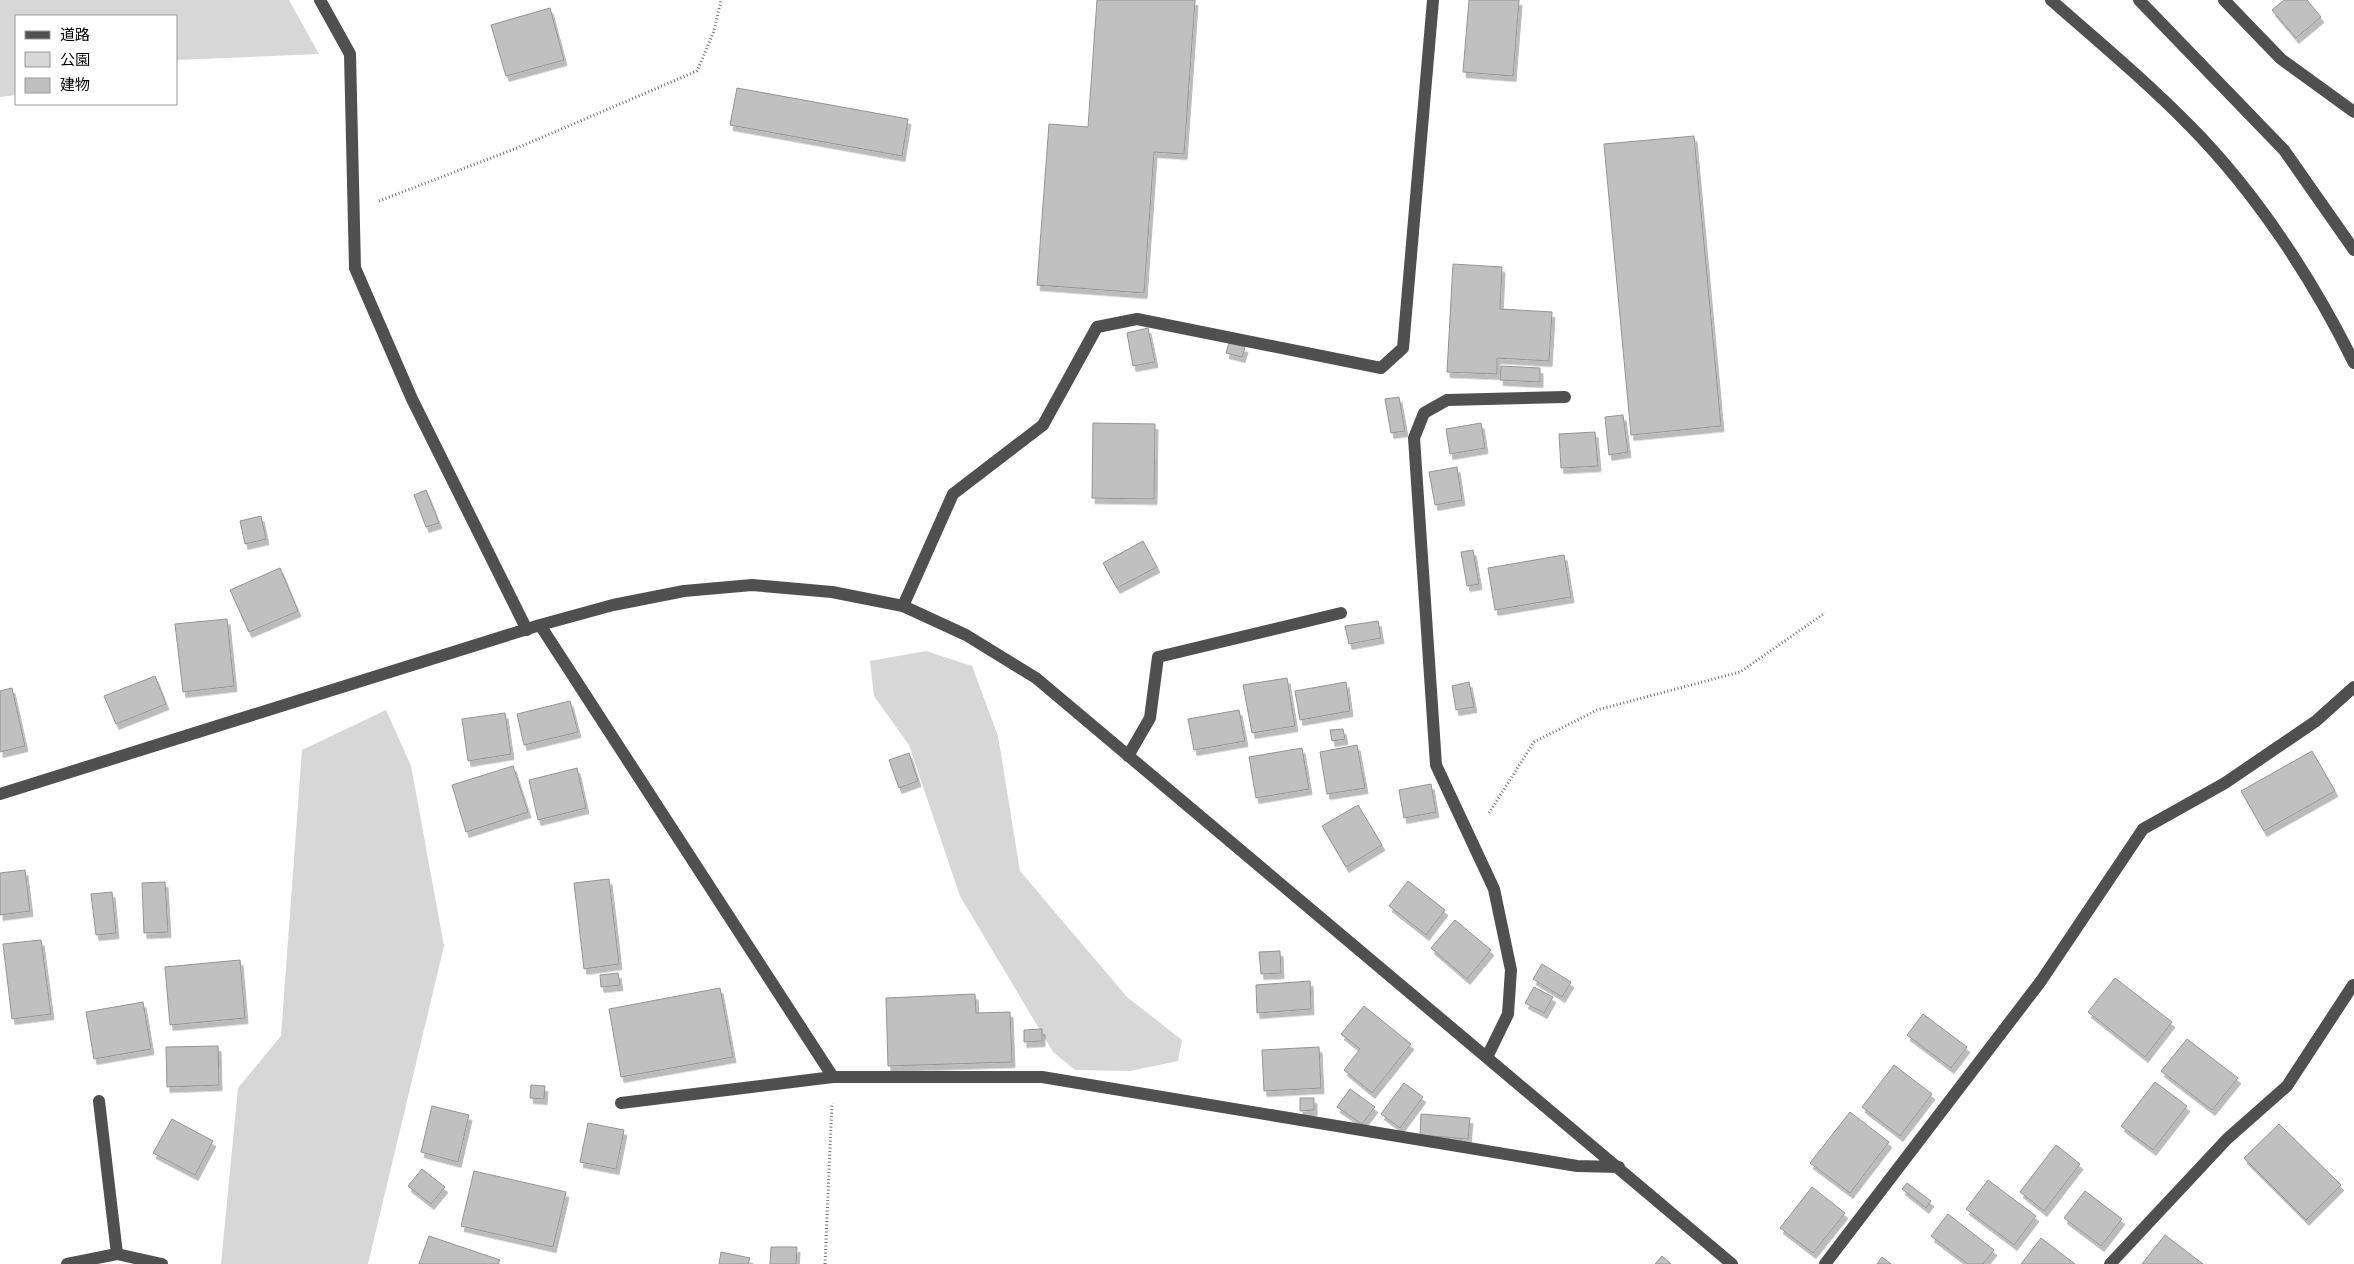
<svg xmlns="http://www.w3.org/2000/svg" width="2354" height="1264" viewBox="0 0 2354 1264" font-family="Quicksand,'Noto Sans JP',sans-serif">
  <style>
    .green { fill: #d7d7d7 }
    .building { fill: #c0c0c0; stroke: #949494; filter: url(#shadow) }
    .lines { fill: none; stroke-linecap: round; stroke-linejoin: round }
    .path { stroke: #727272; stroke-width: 3; stroke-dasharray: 1 2.5; stroke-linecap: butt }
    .minor { stroke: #505050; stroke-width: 12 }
  </style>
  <defs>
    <filter id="shadow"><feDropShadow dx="3" dy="5.5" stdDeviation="0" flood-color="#0004"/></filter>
  </defs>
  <rect width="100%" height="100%" fill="#fff"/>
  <path class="green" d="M0,0h289l30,54 -143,6v-44h-160v79l-16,2z
    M926,651l46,15 26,70 22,135 107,126 55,43 -4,21 -48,10 -55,-1 -22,-18 -93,-156 -51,-151 -35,-49 -4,-35z
    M386,710l25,56 33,180 -76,318h-147l17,-176 43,-52 21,-286z"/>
  <path class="building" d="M1097,0h98l-11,154 -30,-2 -10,141 -107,-8 12,-161 39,3z
    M1469,0h50l-6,76 -50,-4z
    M2284,0h23l14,17 -25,21 -24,-28z
    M550,8l14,52 -58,16 -15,-51z
    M737,88l171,31 -6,37 -172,-31z
    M1694,136l27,290 -90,9 -27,-291z
    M1453,264l49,3 -2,42 52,3 -3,49 -52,-3v16l-50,-2z
    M1148,328l7,34 -22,4 -6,-33z
    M1229,343l16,4 -3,10 -16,-4z
    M1501,366l39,2v14l-40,-2z
    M1399,397l6,34 -14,2 -6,-34z
    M1623,415l5,37 -19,3 -4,-38z
    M1093,423l62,1 -1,75 -62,-1z
    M1481,423l4,25 -35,6 -4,-25z
    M1595,432l3,34 -37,2 -2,-34z
    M1457,467l5,33 -27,5 -6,-33z
    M426,490l13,33 -13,4 -12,-32z
    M261,516l5,23 -21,5 -5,-23z
    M1143,541l14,26 -40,21 -14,-25z
    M1473,550l6,34 -12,2 -6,-34z
    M1564,555l7,42 -76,13 -7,-42z
    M280,568l18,43 -49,21 -19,-42z
    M227,619l7,67 -51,6 -8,-68z
    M1378,621l3,17 -32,6 -4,-18z
    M155,676l11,28 -50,20 -12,-28z
    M1287,678l8,48 -43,7 -9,-48z
    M1346,682l4,29 -50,9 -5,-29z
    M1469,682l5,25 -18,3 -4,-24z
    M12,688l13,58 -25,6v-61z
    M570,701l8,31 -54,13 -7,-31z
    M1239,710l6,31 -51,9 -6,-31z
    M505,713l6,41 -43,7 -6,-42z
    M1343,729l2,10 -13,2 -2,-11z
    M1357,745l8,43 -38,6 -7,-42z
    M1302,748l7,41 -53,9 -7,-41z
    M2312,751l23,40 -71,40 -23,-40z
    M909,753l9,28 -19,7 -10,-28z
    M513,766l15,46 -62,20 -14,-47z
    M577,768l9,40 -48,12 -9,-40z
    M1431,784l5,28 -32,6 -5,-28z
    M1358,805l24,40 -36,22 -24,-41z
    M25,870l5,41 -30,4v-42z
    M609,879l10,85 -35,5 -10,-86z
    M1408,881l37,29 -19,25 -37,-29z
    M165,882l3,50 -24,1 -2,-50z
    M112,892l4,41 -20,2 -5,-41z
    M1455,920l36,30 -24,29 -36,-31z
    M41,940l10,74 -39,5 -9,-75z
    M1280,951l1,22 -20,1 -2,-22z
    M240,960l5,58 -75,7 -5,-58z
    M1542,964l29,18 -9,15 -29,-18z
    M618,973l2,12 -19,2 -1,-12z
    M2115,978l57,44 -27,35 -57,-45z
    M1310,981l1,28 -54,4 -1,-28z
    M1534,987l19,10 -9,16 -19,-10z
    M720,988l13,69 -112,20 -12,-68z
    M975,994l1,19 34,-1 2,50 -124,4 -2,-68z
    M143,1002l8,47 -57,10 -8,-47z
    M1364,1006l47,38 -39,49 -28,-23 16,-21 -19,-15z
    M1923,1014l44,33 -16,21 -44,-33z
    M1042,1029v12l-18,1v-12z
    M2187,1039l51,39 -26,32 -51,-39z
    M218,1046l1,39 -52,2 -1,-40z
    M1319,1047l2,41 -57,3 -2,-41z
    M1894,1065l38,29 -32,42 -38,-29z
    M2155,1082l32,24 -34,44 -32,-24z
    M1404,1083l19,14 -23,31 -19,-14z
    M531,1085l14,1 -1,13 -14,-1z
    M1350,1089l25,18 -13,17 -25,-17z
    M1300,1098h14v12l-14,1z
    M432,1106l37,9 -11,47 -37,-10z
    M1850,1112l39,30 -39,51 -40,-30z
    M1421,1114l49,4 -2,21 -48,-4z
    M172,1119l41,22 -18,34 -42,-22z
    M588,1123l36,7 -8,39 -36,-7z
    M2279,1124l62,61 -35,35 -62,-62z
    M2056,1145l24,19 -36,47 -24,-19z
    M422,1169l23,18 -14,17 -23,-18z
    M474,1171l92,21 -13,55 -92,-21z
    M1988,1180l48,36 -22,29 -48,-36z
    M1907,1183l24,18 -5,7 -24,-19z
    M1812,1187l33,26 -32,40 -33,-25z
    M2085,1191l37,28 -21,27 -37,-28z
    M1948,1214l46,36 -11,14h-15l-37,-28z
    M2165,1235l38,29h-61z
    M429,1236l71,24 -2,4h-79z
    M2041,1238l34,26h-54z
    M771,1247h26l-1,17h-26z
    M721,1252l29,6 -2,6h-29z
    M1662,1256l9,8h-16z
    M1882,1257l9,7h-14z"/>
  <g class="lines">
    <path class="path" d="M379,201l138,-53 180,-77 17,-40 7,-31
      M1489,813l45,-71 63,-32 143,-38 85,-59
      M825,1264l7,-161"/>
    <path class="minor" d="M320,0l30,54 5,214 57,131 115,231
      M2051,0c47,41 96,82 140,127 66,67 122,153 163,236
      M2139,0l145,150 70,100
      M2224,0l57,59 73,53
      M903,606l50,-112 90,-69 54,-98 40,-8 244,49 22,-20 30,-348
      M540,625l293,452
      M1128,756l22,-38 8,-61 183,-44
      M0,794l540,-169 73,-20 71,-14 68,-6 80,7 71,14 63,29 70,43 696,586
      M1487,1057l21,-43 3,-44 -17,-81 -58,-124 -22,-327 10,-25 23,-13 118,-3
      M99,1101l18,153
      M621,1103l212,-26h209l535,89 42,1
      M67,1264l50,-10 45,10
      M1825,1264l216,-283 102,-152 82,-46 91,-62 38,-34
      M2110,1264l117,-125 60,-53 66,-101"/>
  </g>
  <rect x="15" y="15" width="162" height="90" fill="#ffffff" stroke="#999999"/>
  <rect x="25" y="31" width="25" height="8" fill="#505050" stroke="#999999"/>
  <text x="60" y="40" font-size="15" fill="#000000">道路</text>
  <rect x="25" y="52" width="25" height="15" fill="#d7d7d7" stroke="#999999"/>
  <text x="60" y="65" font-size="15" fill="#000000">公園</text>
  <rect x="25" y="78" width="25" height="15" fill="#c0c0c0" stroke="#999999"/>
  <text x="60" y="90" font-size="15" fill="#000000">建物</text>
</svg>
